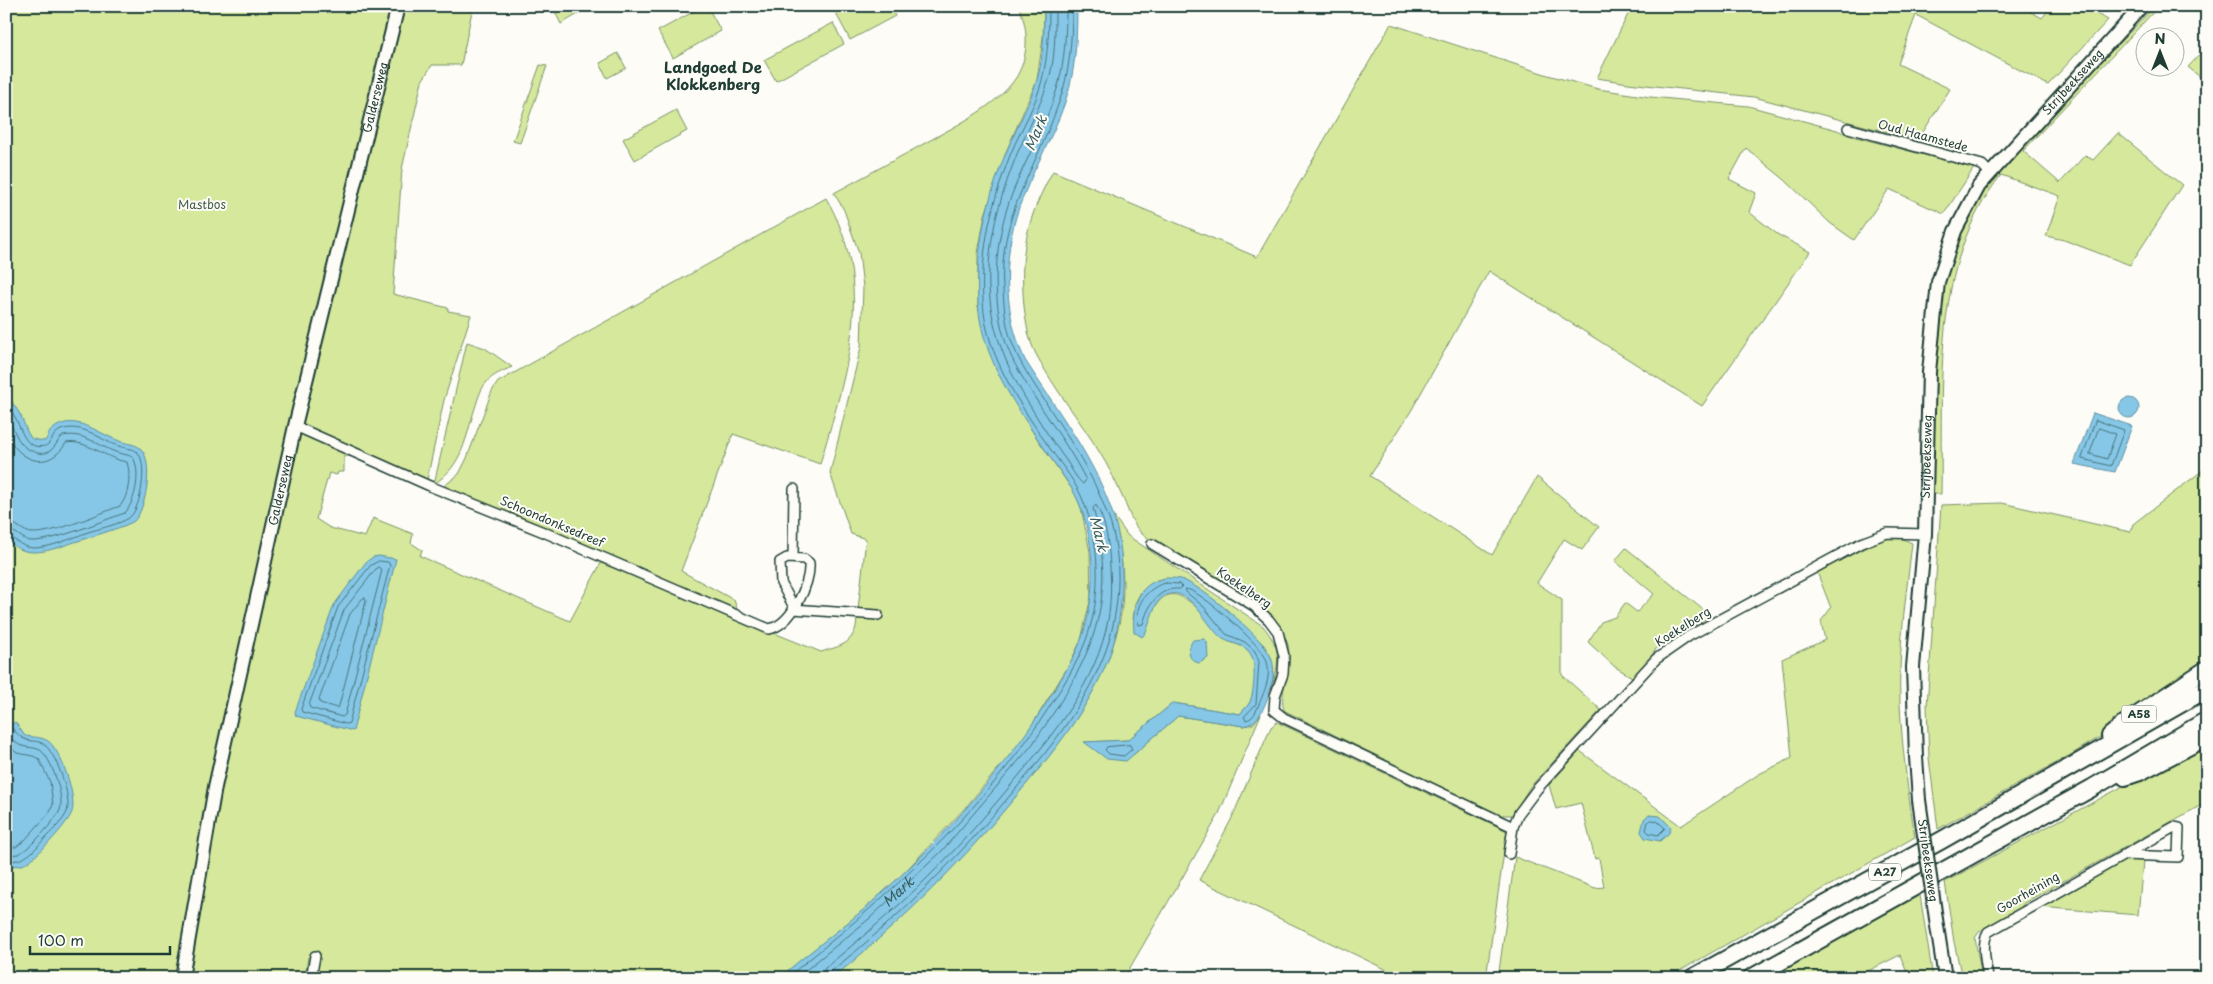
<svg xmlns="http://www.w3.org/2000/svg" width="2213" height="984" viewBox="0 0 2213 984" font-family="'Playpen Sans',sans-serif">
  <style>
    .green { fill: #d5e89c; stroke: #7a9268 }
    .water { fill: #86c7e7; stroke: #5d909f }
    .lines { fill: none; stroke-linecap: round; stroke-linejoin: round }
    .shore { stroke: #48747c; stroke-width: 1 }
    .street-casing { stroke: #1f3d34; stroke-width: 12 }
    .secondary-casing { stroke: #1f3d34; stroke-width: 16 }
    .highway-casing { stroke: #1f3d34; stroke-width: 20 }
    .street { stroke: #fdfcf7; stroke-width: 9 }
    .secondary { stroke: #fdfcf7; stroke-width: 12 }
    .highway { stroke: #fdfcf7; stroke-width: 16 }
    .secondary-bridge-casing { stroke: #1f3d34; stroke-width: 16; stroke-linecap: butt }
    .secondary-bridge { stroke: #fdfcf7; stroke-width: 12 }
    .labels { text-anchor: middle; stroke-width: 4; stroke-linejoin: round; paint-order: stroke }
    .shield { fill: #fdfcf7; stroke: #62766e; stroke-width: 1 }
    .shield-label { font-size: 11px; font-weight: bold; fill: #1f3d34 }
    .street-label { font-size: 12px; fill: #1f3d34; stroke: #fdfcf7 }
    .park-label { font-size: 12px; fill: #435f49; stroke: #fdfcf7 }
    .water-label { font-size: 14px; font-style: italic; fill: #396061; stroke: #fdfcf7 }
    .quarter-label { font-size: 15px; font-weight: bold; fill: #1f3d34; stroke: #fdfcf7 }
  </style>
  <rect width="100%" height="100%" fill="#fdfcf7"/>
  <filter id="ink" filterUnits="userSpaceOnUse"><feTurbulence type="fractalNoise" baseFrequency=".02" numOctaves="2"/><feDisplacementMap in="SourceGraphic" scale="10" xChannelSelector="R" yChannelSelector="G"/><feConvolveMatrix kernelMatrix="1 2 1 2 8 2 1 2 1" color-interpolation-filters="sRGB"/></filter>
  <g filter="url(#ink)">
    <path class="green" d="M6,6h465l1,5 -11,54h-29l-10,16 -20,88 -9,125 55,14v3l23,4 -27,85 -17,80 -73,-24h-10v16h-6l-1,3 -8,-2 -13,46 14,9 35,9 8,-19 40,16 -2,9 11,7 -2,6 150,65 31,-58 220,89c18,-6 29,-6 35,-25l10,-88 -15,-5 -21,-61 31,-126 2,-60 -4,-34 -15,-43 -10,-17c28,-15 56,-31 84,-46 31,-18 80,-40 99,-71 12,-21 12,-49 1,-70h26l-1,32 -6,42 -31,72 -21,63 -7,38v53l11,45 17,36 28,47 40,58 7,15 9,45 1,45 -10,43 -12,25 -45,73 -59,70 -66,70 -37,33 -83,67h-465l3,-17 -9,-4 -3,21h-299z
      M558,6h34l-31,18 -5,-10z
      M704,6h3l14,25 -48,27 -15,-27z
      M832,6h58l5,10 -45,24z
      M1632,6h388l22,12 10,-12h30l26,14 -60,65 -132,-70 -18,49 52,25 -32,51 -164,-43 -126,-14 -31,-5z
      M2155,6h4l-136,145 37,32 25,-28 8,5 25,-27 64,52 -52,80 -66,-25 -18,-4 14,-40 -59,-21c-71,91 -58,210 -60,319h-9l3,-130 5,-47 5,-36 8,-29 15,-37 11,-21 28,-35z
      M833,23l11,21 -68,37 -12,-21z
      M1391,24l157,51 50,14 52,8 98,9 89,24 11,5 126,33 -30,46 -55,-25 -35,51 -24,-17 -45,-43 -39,-32 -17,31 27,14 -7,19 28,22 33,18 -108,154 -213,-135 -78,140 -41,65 122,79 45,-78 62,50 -17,23 -18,-11 -27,44 25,17v75l39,35 -71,77 -18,28h-13l-214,-104c-8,-9 7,-49 3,-66 -3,-11 -9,-19 -17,-27l-129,-84c-11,-11 -14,-26 -21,-40 -6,-14 -13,-28 -21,-41 -20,-33 -46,-64 -64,-99 -8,-15 -10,-32 -12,-48 -5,-53 3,-89 29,-135l204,86z
      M2207,47v36l-19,-16z
      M618,53l8,15 -19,10 -7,-15z
      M540,65l7,1 -27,77 -7,-2z
      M676,110l11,21 -52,29 -12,-21z
      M826,198c51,87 20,176 -6,266l-87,-30 -52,137 53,29 3,9 -294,-122 16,-13 8,-16 25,-67 6,-9z
      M467,342l18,6 27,19c-9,4 -20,8 -26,16 -6,7 -8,16 -11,25 -10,31 -12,57 -41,76z
      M2207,467v197l-69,50 -66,40 -134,75 -9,-71 -2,-52 14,-201 61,-2 128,29 3,-8z
      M1113,515l15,21 135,90c19,23 17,35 8,63l3,-15 -3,-16 -7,-13 -50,-45 -48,-22 -9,2 -16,12 -6,11 -2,16 12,15c9,-35 23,-55 54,-24 7,6 10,15 17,21 2,3 5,6 8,8 8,5 21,6 27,14 7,11 4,38 -1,49 -2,4 -6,8 -10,12l-67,-11 -45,37 -43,2 48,13 45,-39 66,10 9,-2 8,-10 -43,102 -94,162h-294c70,-54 131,-116 187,-183 43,-51 87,-105 102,-171 8,-35 3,-75 -6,-109z
      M1891,538h10l11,5c-6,53 -14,107 -12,161 2,45 8,89 15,133l-248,141h-169l17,-121 80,31 9,-1 -5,-29 -4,1 -14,-56 -25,6 -7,-24 31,-34 101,75 78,-52 33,-16 -10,-99 43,-19 -4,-19 10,-13 -14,-36 62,-31z
      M1626,548l85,68 -54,31 -7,12 -18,18 -17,-10 -27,-25 13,-20 14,-5 10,-14 12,9 17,-18 -39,-33z
      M1277,722l230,109 -21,147h-82l-205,-98 32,-60 40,-93z
      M2207,741v61l-183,101 -4,6 -41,23 -4,6 7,40h-20l-8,-36 -9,-60z
      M2123,859l20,2 -5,54 -99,-8z
      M1920,895l13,83h-24l-9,-23 -46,23h-86z"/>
    <path class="water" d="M1044,6h33c0,27 -1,57 -8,83 -10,38 -32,72 -46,108 -21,51 -21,113 2,163 36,57 90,124 96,193 3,36 0,73 -13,107 -21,51 -55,93 -90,134 -44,53 -91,103 -143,148 -11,9 -32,30 -44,35 -8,3 -42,1 -52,1 27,-24 56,-44 84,-68 69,-60 134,-130 184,-208 12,-20 27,-42 35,-65 14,-41 14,-93 -3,-134 -8,-19 -22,-35 -33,-52 -30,-44 -65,-94 -68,-149 -3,-53 9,-105 30,-154 10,-23 22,-45 29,-68 7,-24 7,-49 7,-74z
      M6,390c4,11 10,17 15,26 4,9 5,16 11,23l13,2c3,-4 4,-10 8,-12 20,-17 45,4 64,11 8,4 18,3 24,9 13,13 5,61 -7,72 -6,5 -54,19 -65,23 -24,8 -45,15 -63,-5z
      M2119 408a10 10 0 1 1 20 0a10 10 0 1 1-20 0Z
      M2093,413l39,13 -17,46 -41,-8z
      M379,556l17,3 -43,172 -57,-15 -1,-4 39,-107 32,-43 7,-5z
      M1166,578c5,0 10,0 15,1 21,7 82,58 90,78 6,15 0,31 -5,45 -5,12 -9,21 -22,24l-66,-10 -52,45 -19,-2 -23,-17 44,-2 45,-37 67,11c3,-4 8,-8 10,-12 4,-10 7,-40 0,-49 -6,-9 -18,-9 -27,-14 -16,-11 -32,-54 -57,-44 -16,8 -14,33 -24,42l-8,-5c-2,-25 3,-49 32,-54z
      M1204,639l3,3 1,16 -9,5c-12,-3 -12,-14 -6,-23z
      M15,722l10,14c7,1 17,1 23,5 13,9 29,56 24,71 -4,12 -39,50 -50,53 -5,1 -11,1 -16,0l2,-139z
      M1649,815l11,1 11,11 -2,6 -9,8 -15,-3 -4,-6 3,-13z"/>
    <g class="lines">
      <g class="shore">
        <path d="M1055,6c0,26 1,55 -8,79 -8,24 -20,46 -30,69 -38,96 -42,166 15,255 11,19 23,36 36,54 4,7 9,16 15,21l3,-4c-15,-30 -36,-58 -54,-87 -9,-15 -19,-30 -25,-47 -17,-47 -13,-106 5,-152 14,-36 34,-69 45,-105 8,-26 9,-56 9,-83"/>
        <path d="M6,405c3,4 8,9 10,14 7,14 9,31 30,27 6,-4 7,-13 15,-16 7,-3 16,-2 23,0 13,4 24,14 38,17 6,2 13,1 17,7 8,13 2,52 -8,62 -6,7 -33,13 -43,16 -16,6 -37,16 -55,16 -14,-1 -18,-11 -27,-12"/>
        <path d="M6,416c10,13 10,31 29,36 4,2 11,2 15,-1 6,-4 7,-11 13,-15 20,-4 33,8 50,15 6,3 14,3 20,6 8,15 3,43 -8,56 -24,8 -67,27 -91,28 -12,1 -16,-11 -28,-11"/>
        <path d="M2096,420l28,10 -13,36 -29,-7z"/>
        <path d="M2099,428l17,6 -9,25 -17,-5z"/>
        <path d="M6,432c11,28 41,42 60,11 20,-4 40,16 61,19 4,13 2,34 -7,44 -22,8 -64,27 -86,27 -11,1 -16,-11 -28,-11"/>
        <path d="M379,561l9,1 2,3 -41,158 -3,1 -44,-12 -1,-3 37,-102 32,-41z"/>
        <path d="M378,567l4,3 -37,145 -3,2 -32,-9 -1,-3 35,-95z"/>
        <path d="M1166,583l13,1 3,3 -2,2c-21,-2 -32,16 -37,35l-4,1c-7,-18 9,-39 27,-42z"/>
        <path d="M1186,589c13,0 75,56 80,70 6,16 -1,31 -7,45 -2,5 -5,15 -13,16l-2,-3 12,-13 3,-42 -4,-11 -10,-9 -19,-8 -22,-27 -18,-15z"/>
        <path d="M365,598l1,3 -27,105 -2,2 -17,-5 -1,-3 31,-86 12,-15z"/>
        <path d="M6,730l7,-1c15,19 22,7 33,17 11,11 26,51 21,66 -4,9 -13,17 -20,24 -13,14 -20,26 -41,25"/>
        <path d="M6,737c7,0 9,7 16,9 6,2 13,1 18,4 11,6 25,49 20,60 -4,10 -32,41 -42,44 -4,1 -8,0 -12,0"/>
        <path d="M6,744l11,9 16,3 6,3 11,23 3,23 -4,8 -24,27 -9,7h-10"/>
        <path d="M1130,745l2,4 -8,7 -15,-2 -4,-4 2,-3z"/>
        <path d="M1652,820l5,1 8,7 -7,7 -9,-2 -3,-3 2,-8z"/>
        <path d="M786,978c100,-79 195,-164 264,-272 17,-27 35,-54 42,-86 9,-37 6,-82 -8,-117 -7,-20 -21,-36 -33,-53 -30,-44 -65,-93 -68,-148 -3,-52 9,-101 28,-149 10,-24 25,-48 31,-73 6,-24 7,-49 7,-74"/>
        <path id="s1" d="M796,978l73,-59 72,-67 91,-107c56,-82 88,-135 61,-237l3,-3c11,18 13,42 14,62 1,18 1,36 -2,53 -11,61 -54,113 -92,159 -41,50 -84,98 -133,140 -19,17 -39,33 -58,49l-3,10"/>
        <path d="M828,978l2,-6c68,-53 128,-114 183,-180 35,-41 69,-83 90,-134 17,-42 21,-99 5,-142 -15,-43 -41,-80 -65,-118 -11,-17 -23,-34 -30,-53 -7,-17 -9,-36 -10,-55 -5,-76 32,-118 55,-185 12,-31 14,-65 14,-99"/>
      </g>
      <defs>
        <path id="street" d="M1848,128l134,37 7,7
          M295,426l137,61 114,46 223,96c22,-4 42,-45 40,-66l-5,-4 -17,-1 -7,4 1,21 13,24
          M1152,544l102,62 15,14 9,12 6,24 -1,18 -8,22 -1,14 10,8 229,109
          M793,558l1,-69
          M793,609l85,6
          M1509,854l4,-27 6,-14 18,-24 119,-130 33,-23 172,-93 26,-10 38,1
          M311,978l4,-22
          M1988,978c-2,-15 -7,-33 0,-46l186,-105 5,1 -1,29 -55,-2"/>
        <g id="secondary">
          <path id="s2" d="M1919,800l-3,-43 -3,-90 12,-133 4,-162 9,-90 17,-51 24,-45 163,-180"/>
          <path d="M1937,926l8,52"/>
          <path id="s3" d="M182,978l33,-191 80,-361 103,-420"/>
        </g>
        <path id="highway" d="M2110,736l17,-14 80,-53
          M2125,777l15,-5 67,-35
          M1692,978l250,-138 265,-151
          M1751,978l341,-190 115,-68"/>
      </defs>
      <use href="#street" class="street-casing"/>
      <use href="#secondary" class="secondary-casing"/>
      <use href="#highway" class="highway-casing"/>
      <use href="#street" class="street"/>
      <use href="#secondary" class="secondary"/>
      <use href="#highway" class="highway"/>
      <defs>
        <g id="secondary-bridge">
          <path id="s4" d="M1919,800l18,126"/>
        </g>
      </defs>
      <use href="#secondary-bridge" class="secondary-bridge-casing"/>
      <use href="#secondary-bridge" class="secondary-bridge"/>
    </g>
  </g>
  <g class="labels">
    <g class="shield">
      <rect x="2121.5" y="705.5" width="35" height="17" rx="4"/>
      <rect x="1869" y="863.5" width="32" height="17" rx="4"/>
    </g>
    <g class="shield-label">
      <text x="2139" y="718">A58</text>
      <text x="1885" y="876">A27</text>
    </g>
    <g class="street-label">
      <text dy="4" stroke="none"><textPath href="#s2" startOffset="764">Strijbeekseweg</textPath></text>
      <text dy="4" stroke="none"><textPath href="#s3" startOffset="902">Galderseweg</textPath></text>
      <text transform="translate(1923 136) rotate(15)" y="4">Oud Haamstede</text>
      <text dy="4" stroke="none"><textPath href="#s2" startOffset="344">Strijbeekseweg</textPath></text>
      <text dy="4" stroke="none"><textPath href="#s3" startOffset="498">Galderseweg</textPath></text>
      <text transform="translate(552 522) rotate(23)" y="4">Schoondonksedreef</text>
      <text transform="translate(1244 588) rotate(34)" y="4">Koekelberg</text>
      <text transform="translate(1683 627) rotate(-32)" y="4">Koekelberg</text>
      <text dy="4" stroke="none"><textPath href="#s4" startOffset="61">Strijbeekseweg</textPath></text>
      <text transform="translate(2028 893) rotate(-30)" y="4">Goorheining</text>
    </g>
    <g class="park-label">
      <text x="202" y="209">Mastbos</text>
    </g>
    <g class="water-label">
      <text transform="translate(1036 133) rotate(-68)" y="5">Mark</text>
      <text transform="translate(1099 534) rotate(76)" y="5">Mark</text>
      <text dy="5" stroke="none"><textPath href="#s1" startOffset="134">Mark</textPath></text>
    </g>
    <g class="quarter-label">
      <text x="713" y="73">Landgoed De<tspan x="713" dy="17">Klokkenberg</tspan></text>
    </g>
  </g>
  <rect width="2213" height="984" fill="none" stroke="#fdfcf7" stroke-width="25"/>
  <rect x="12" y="12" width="2188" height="959" fill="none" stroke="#1f3d34" stroke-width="2" filter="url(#ink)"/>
  <g transform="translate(2160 52)"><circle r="24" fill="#fdfcf7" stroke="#a4b0a9"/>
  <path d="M0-4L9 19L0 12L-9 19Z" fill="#1f3d34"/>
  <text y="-8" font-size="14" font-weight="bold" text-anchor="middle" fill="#1f3d34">N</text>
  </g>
  <path d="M30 946v8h140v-8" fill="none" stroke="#1f3d34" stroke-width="2.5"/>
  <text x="38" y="946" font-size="15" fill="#1f3d34" stroke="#fdfcf7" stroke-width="4" paint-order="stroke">100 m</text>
</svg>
